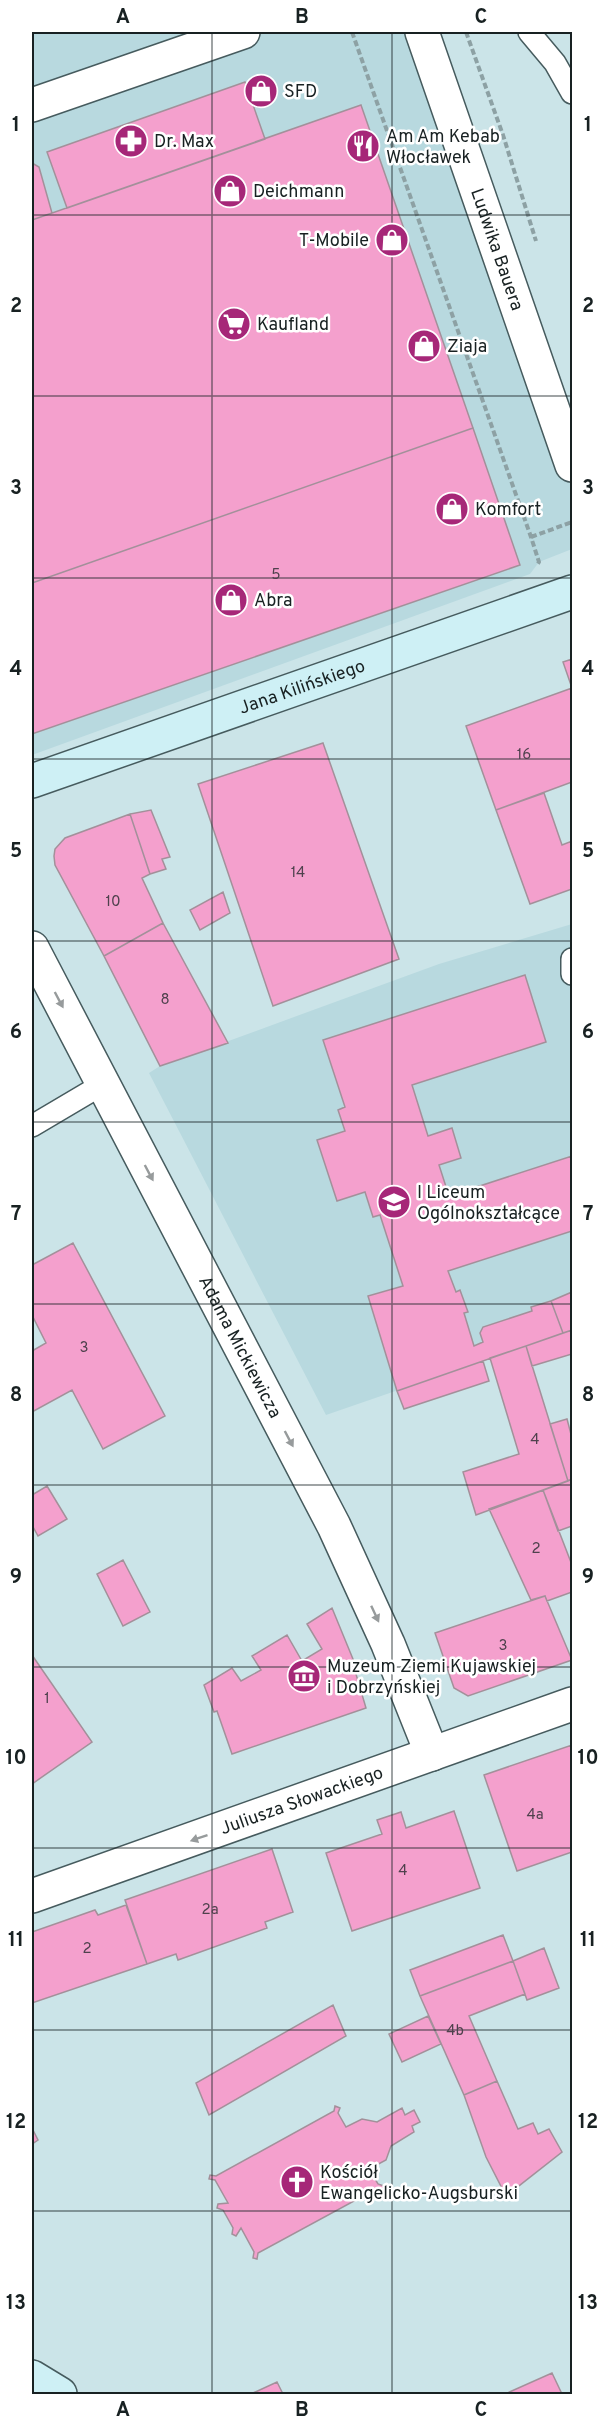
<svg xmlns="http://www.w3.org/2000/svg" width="604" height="2426" viewBox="0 0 604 2426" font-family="Overpass,sans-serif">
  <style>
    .built { fill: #b8d9df }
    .building { fill: #f4a0cd; stroke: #a3909a; stroke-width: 1.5 }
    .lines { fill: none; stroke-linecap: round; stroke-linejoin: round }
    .lane-casing { stroke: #465b5e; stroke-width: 24 }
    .street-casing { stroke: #465b5e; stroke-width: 36 }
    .secondary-casing { stroke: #465b5e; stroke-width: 36 }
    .path { stroke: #8da1a4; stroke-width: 4; stroke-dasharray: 6 3; stroke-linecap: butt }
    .lane { stroke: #fff; stroke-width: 21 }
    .street { stroke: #fff; stroke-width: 33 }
    .secondary { stroke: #cef0f5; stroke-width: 33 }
    .oneway { fill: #979b9c }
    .grid { fill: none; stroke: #182122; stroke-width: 1.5; stroke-opacity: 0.55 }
    .labels { text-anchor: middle; stroke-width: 5; stroke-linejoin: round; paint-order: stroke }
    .number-label { font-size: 15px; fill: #4f414d }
    .poi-label { font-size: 18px; fill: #182122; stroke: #fff; text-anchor: start }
    .street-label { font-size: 18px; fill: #182122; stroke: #fff }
    .neatline { fill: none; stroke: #182122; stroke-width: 2 }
    .grid-label { font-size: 20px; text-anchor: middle; font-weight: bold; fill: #182122 }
  </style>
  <rect width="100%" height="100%" fill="#cbe4e8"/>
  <path class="built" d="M32,32h390l150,433v84l-33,13 -9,12 -498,181z
    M572,924v406l-246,85 -177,-342 11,-7 279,-102z"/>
  <path class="building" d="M245,82l20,57 -198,69 -20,-56z
    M361,105l112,323 -441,155v-363z
    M32,163l7,4 13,46 -20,7z
    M473,428l47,137 -488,169v-151z
    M572,659v123l-76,28 -30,-84 106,-38 -9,-26z
    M323,743l76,216 -126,47 -75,-222z
    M544,793l18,52 10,-4v48l-42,15 -34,-94z
    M151,810l19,47 -8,2 4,10 -16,5 -20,-60z
    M130,814l20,60 -8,4 21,45 -59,33 -49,-91 -1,-9 1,-7 10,-11z
    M223,892l7,21 -30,17 -10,-20z
    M163,923l65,120 -68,23 -56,-110z
    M525,975l21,67 -134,43 16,51 24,-8 9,30 -22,7 10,31 123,-40v75l-124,40 8,21 4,-2 8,22 -4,1 10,33 9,-4 -3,-9 3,-6 49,-16 -1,-4 20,-6 12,32 -166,58 -29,-95 35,-10 -23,-71 -7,2 -8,-25 -28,9 -20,-61 28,-9 -7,-21 7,-3 -22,-67z
    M73,1243l92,173 -62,33 -31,-59 -40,22v-61l14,-8 -14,-28v-50z
    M572,1292v38l-9,3 -12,-32z
    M572,1330v24l-40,12 -6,-20z
    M526,1346l42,135 -92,34 -13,-43 56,-18 -29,-96z
    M483,1361l6,20 -85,28 -7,-18z
    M567,1419l5,19v41l-4,2 -18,-57z
    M572,1479v47l-14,5 -15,-41z
    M47,1486l20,33 -29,17 -6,-11v-30z
    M543,1490l29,75v27l-25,9 -2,-5 -14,4 -42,-91z
    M123,1560l27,52 -27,14 -26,-52z
    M545,1596l27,64 -104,36 -14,-8 -19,-55z
    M332,1608l23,56h-2l13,44 -134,46 -15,-43 -3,1 -10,-27 28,-17 9,13 20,-11 -9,-14 35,-21 15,26 20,-12 -15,-25z
    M32,1655l60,87 -60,42z
    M572,1745v107l-55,19 -33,-96z
    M454,1811l26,77 -128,43 -26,-78 56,-19 -5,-14 24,-8 5,16z
    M272,1849l21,63 -28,10 2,6 -89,32 -2,-6 -29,10 -22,-64z
    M126,1905l21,59 -115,39v-71l63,-22 3,5z
    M503,1935l10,26 -93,35 -10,-26z
    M544,1948l15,40 -32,12 -14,-39z
    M513,1961l12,33 -56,22 28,65 -33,14 -44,-99z
    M333,2005l13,31 -137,79 -13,-32z
    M428,2016l13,28 -39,18 -13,-28z
    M497,2081l21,48 15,-6 5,11 11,-5 13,23 -56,44 -20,-39 -22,-62z
    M335,2106l5,2 -2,5 8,14 16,-8 15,3 25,-14 3,7 9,-5 6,12 -8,4 2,6 -23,14 -5,14 -17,9 9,15 6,2 -1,4 -7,-1 -118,64 -1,6 -4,-1 1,-6 -13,-24 -5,8 -4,-2 1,-6 -10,-18 -6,-2 1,-4 10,-1 -13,-23 -6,-1 1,-4 6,1 118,-65z
    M32,2128l6,12 -6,4z
    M552,2373l10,21h-57z
    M277,2382l6,12h-32z"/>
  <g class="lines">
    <defs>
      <path id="lane" d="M529,32l26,31 17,30
        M572,959v15
        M32,1126l71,-42"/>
      <g id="street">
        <path id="s1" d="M422,32l150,433"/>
        <path d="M32,105l211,-73"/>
        <path id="s2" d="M32,948l302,578 54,118 44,110"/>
        <path id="s3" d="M32,1896l540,-192"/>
      </g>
      <g id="secondary">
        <path id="s4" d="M32,781l540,-189"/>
        <path d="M32,2377l28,17"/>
      </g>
    </defs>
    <use href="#lane" class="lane-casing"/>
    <use href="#street" class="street-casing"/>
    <use href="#secondary" class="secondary-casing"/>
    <path class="path" d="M352,32l179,505 8,25 -2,3
      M466,32l37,103 33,106
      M531,537l41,-15"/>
    <use href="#lane" class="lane"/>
    <use href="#street" class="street"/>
    <use href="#secondary" class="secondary"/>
  </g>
  <defs><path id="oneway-solid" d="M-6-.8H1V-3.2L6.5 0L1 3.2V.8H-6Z" transform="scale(1.5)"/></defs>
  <g class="oneway">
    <use href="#oneway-solid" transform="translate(59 1000) rotate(62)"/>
    <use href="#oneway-solid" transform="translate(149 1173) rotate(62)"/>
    <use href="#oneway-solid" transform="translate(289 1439) rotate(62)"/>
    <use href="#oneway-solid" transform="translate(375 1614) rotate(65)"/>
    <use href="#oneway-solid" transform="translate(199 1838) rotate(161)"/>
  </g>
  <path class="grid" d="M212,32v2362M392,32v2362M32,215h540M32,396h540M32,578h540M32,759h540M32,941h540M32,1122h540M32,1304h540M32,1485h540M32,1667h540M32,1848h540M32,2030h540M32,2211h540"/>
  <defs>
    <symbol id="shop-disc" viewBox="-11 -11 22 22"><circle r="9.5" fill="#a62778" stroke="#fff"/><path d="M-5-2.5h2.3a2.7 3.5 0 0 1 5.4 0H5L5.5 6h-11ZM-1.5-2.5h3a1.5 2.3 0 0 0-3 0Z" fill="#fff"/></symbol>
    <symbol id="pharmacy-disc" viewBox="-11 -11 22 22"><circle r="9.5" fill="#a62778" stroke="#fff"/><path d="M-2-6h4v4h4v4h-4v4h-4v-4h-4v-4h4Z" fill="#fff"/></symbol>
    <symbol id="restaurant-disc" viewBox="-11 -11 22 22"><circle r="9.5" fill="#a62778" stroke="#fff"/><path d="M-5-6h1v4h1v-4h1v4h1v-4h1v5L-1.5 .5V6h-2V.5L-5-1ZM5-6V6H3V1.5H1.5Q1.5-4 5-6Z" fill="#fff"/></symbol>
    <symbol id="supermarket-disc" viewBox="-11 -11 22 22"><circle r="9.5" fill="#a62778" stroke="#fff"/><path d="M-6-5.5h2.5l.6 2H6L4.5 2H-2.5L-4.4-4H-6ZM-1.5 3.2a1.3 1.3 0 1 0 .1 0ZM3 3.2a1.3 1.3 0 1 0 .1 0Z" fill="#fff"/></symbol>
    <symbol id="school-disc" viewBox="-11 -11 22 22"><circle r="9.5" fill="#a62778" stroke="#fff"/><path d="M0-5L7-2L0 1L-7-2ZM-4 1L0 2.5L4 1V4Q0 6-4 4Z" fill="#fff"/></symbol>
    <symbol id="museum-disc" viewBox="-11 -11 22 22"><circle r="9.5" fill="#a62778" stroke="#fff"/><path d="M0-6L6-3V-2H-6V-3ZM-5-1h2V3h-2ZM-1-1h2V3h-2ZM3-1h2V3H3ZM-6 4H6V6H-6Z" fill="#fff"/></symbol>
    <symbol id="church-disc" viewBox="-11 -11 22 22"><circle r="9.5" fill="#a62778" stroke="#fff"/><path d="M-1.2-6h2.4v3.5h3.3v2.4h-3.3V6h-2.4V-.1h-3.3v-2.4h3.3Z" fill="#fff"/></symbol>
  </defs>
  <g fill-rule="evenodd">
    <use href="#shop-disc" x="242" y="72" width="38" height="38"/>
    <use href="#pharmacy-disc" x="112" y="122" width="38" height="38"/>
    <use href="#restaurant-disc" x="344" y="127" width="38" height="38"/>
    <use href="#shop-disc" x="211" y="172" width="38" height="38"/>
    <use href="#shop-disc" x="373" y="221" width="38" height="38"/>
    <use href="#supermarket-disc" x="215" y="305" width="38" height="38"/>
    <use href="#shop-disc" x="405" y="327" width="38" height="38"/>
    <use href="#shop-disc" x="433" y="490" width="38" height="38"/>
    <use href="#shop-disc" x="212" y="581" width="38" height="38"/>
    <use href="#school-disc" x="375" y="1183" width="38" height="38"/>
    <use href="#museum-disc" x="285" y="1657" width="38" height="38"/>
    <use href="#church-disc" x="278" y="2163" width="38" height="38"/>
  </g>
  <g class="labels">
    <g class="number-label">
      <text x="276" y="579">5</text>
      <text x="524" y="759">16</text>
      <text x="298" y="877">14</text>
      <text x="113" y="906">10</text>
      <text x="165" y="1004">8</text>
      <text x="84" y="1352">3</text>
      <text x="535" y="1444">4</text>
      <text x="536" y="1553">2</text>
      <text x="503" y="1650">3</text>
      <text x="47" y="1703">1</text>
      <text x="535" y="1819">4a</text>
      <text x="403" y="1875">4</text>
      <text x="210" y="1914">2a</text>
      <text x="87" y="1953">2</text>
      <text x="455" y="2035">4b</text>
    </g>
    <g class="poi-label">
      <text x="284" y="97">SFD</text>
      <text x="386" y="142">Am Am Kebab<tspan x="386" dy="21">Włocławek</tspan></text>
      <text x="154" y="147">Dr. Max</text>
      <text x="253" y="197">Deichmann</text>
      <text x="369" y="246" text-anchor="end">T-Mobile</text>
      <text x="257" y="330">Kaufland</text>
      <text x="447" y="352">Ziaja</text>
      <text x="475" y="515">Komfort</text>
      <text x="254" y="606">Abra</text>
      <text x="417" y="1198">I Liceum<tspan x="417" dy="21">Ogólnokształcące</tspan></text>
      <text x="327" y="1672">Muzeum Ziemi Kujawskiej<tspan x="327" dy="21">i Dobrzyńskiej</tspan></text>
      <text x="320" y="2178">Kościół<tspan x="320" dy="21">Ewangelicko-Augsburski</tspan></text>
    </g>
    <g class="street-label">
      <text dy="6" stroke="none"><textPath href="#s1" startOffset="230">Ludwika Bauera</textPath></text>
      <text dy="6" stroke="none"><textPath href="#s4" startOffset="286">Jana Kilińskiego</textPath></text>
      <text dy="6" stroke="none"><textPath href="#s2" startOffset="450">Adama Mickiewicza</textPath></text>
      <text dy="6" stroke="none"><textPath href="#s3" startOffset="286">Juliusza Słowackiego</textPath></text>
    </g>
  </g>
  <rect width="604" height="2426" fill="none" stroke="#ffffff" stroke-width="66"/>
  <rect x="33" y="33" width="538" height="2360" class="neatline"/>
  <g class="grid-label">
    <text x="123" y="23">A</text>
    <text x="302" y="23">B</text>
    <text x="481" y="23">C</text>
    <text x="16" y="131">1</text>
    <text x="588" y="131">1</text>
    <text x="16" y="312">2</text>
    <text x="588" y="312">2</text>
    <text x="16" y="494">3</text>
    <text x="588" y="494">3</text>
    <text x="16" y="675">4</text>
    <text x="588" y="675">4</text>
    <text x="16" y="857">5</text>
    <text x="588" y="857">5</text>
    <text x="16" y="1038">6</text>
    <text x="588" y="1038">6</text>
    <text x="16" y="1220">7</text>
    <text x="588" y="1220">7</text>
    <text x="16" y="1401">8</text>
    <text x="588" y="1401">8</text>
    <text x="16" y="1583">9</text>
    <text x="588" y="1583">9</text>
    <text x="16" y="1764">10</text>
    <text x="588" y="1764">10</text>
    <text x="16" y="1946">11</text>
    <text x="588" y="1946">11</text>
    <text x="16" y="2128">12</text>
    <text x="588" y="2128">12</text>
    <text x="16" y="2309">13</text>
    <text x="588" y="2309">13</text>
    <text x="123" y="2416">A</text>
    <text x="302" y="2416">B</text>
    <text x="481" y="2416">C</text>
  </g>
</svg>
